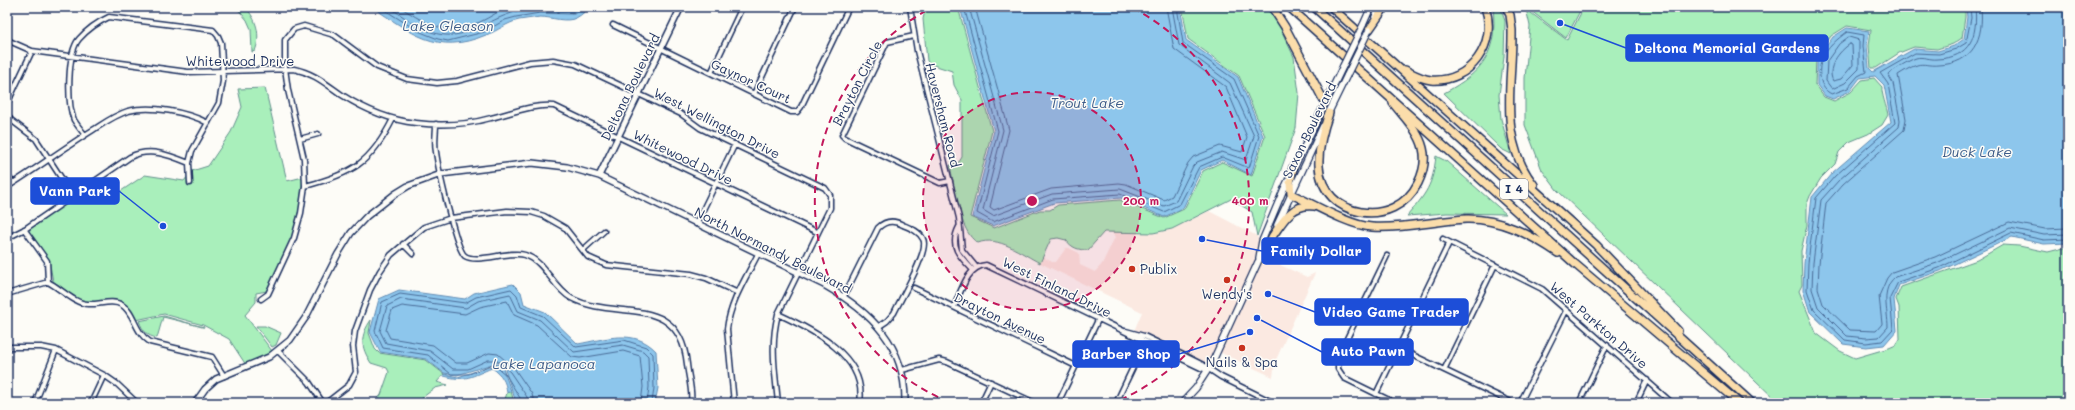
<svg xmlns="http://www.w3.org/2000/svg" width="2075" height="410" viewBox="0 0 2075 410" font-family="Mali,sans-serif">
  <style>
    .built { fill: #fbe9e1 }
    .green { fill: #a9efbb; stroke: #628f8c }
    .water { fill: #8dc6ec; stroke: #5f8ab3 }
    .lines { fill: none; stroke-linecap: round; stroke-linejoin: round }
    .shore { stroke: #496b97; stroke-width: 1 }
    .minor-casing { stroke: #1b2f5e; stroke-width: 7 }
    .tertiary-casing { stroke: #1b2f5e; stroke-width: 8 }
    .secondary-casing { stroke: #1b2f5e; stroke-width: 8 }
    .motorway-casing { stroke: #1b2f5e; stroke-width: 10 }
    .minor { stroke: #fdfcf7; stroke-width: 4 }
    .tertiary { stroke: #fdfcf7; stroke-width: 5 }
    .secondary { stroke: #fdfcf7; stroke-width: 5.5 }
    .motorway { stroke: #fbddab; stroke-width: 7 }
    .secondary-bridge-casing { stroke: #1b2f5e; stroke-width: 8; stroke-linecap: butt }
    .secondary-bridge { stroke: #fdfcf7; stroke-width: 5.5 }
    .ring { fill: none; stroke: #c2185b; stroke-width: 2; stroke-dasharray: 7 5 }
    .poi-dot { fill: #c8321e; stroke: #fdfcf7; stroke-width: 1.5 }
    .labels { text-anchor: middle; stroke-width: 3; stroke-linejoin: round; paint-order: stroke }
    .shield { fill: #fdfcf7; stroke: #5f6c8c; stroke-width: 1 }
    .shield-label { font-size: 12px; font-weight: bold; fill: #1b2f5e }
    .street-label { font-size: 13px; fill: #1b2f5e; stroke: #fdfcf7 }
    .poi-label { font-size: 13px; fill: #1b2f5e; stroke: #fdfcf7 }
    .water-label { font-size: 14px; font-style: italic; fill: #3d5c89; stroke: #fdfcf7 }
    .centre { fill: #c2185b; stroke: #fdfcf7; stroke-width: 2 }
    .ring-label { font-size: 12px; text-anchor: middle; font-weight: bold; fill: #c2185b; stroke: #fdfcf7; stroke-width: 3; stroke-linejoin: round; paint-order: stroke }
    .leader { fill: none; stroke: #1d4ed8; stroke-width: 1.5 }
    .callout-dot { fill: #1d4ed8; stroke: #fdfcf7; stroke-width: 1.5 }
    .callout { fill: #1d4ed8; stroke: #1d4ed8; stroke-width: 1.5 }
    .callout-label { font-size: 14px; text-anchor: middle; font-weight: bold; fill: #fff }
  </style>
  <rect width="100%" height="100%" fill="#fdfcf7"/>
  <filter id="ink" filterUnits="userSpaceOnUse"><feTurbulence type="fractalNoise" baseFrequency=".025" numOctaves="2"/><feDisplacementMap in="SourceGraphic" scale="8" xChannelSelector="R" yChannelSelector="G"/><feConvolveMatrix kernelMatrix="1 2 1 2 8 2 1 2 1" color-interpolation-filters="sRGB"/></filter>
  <g filter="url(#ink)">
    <path class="built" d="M1209,211l48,25 3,5 -4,21 -49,104 -61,-32 -12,-3 8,-19 -102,-49 3,-6 9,5h4l10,-14h3l10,5 1,12 15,7 7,-8 13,-27 -4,-5 42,1 19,-4z
      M1267,251l7,11 6,3 27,12 8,-4 -40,89 -2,15 -54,-25 41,-89z"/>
    <path class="green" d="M236,7h9c12,12 16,29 10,44l-3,1 -1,-23 -4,-9z
      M926,7h32l34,124 -22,86 24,11 46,-18h10l8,-5 62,-5 44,18 20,-9 19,-38 19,-9 30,14 13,-40 -26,-60 -51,-37 -6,-32h82l12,12 18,38 5,36 -3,35 -39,108 -5,-24 -21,-13 -59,30 -19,4 -49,-1 -16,18c-10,0 -16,-2 -22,-10l-8,-2 -7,1 -11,24c-18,-9 -42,-28 -62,-20 -19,-10 -24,-59 -28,-78l9,-3 3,-5v-57l-8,-15 -2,-14 -22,-7 -3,-3 -4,-42z
      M1493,7h7l5,14 -1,36 -5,38 2,24 10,35 -10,-5 -57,-56c39,-21 54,-41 49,-86z
      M1523,7l44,33 17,-33h381v10l-3,21 -9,6 -16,5 -23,-2 -15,6 -23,15h-5l-2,-22 2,-16 -24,-4 -16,10 -15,22 -1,27 9,12 10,4 17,-9 11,-12 12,-2 8,9c-1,6 5,21 6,28l-6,10 -14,9 -19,8 -10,10 -4,12 -14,14 -11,18 -3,8v21l-6,26 1,34 -3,6 17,42 24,18 15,7 34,-10 7,-3 4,-6 -1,-32 -3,-8 5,-12 76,-27 26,-15 16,1 29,6 20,-5v156h-289l-222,-213 -15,-20 -17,-45v-47l5,-52 -3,-13z
      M1526,7h56l-16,31z
      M265,88l22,93 16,-4 -3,29 -9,34 -24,51 -11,2v9l-11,13 27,36 -2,2 -24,12 -17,-26 -26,-14 -39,-11 -28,6 -12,-16 -38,-2 -8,-3 -25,-18 -4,-21 -10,-15 -10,-10 1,-7 73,-50 12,17 30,-20 39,6 8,-10 16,-5 23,-34 11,-25 -4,-18z
      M1436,156l10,5 60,53 -59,-1 -40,3c19,-22 26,-31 29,-60z
      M164,316l38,11h2l-41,-10 -6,21c-10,-2 -14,-7 -18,-17z
      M371,320l-2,13 6,16 4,4 47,7 18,14 -7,8 11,3 -13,3 -12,9 -2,6h-47l7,-8 8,-23 -2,-4 -16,-5c-11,-17 -11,-27 0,-43z
      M256,326h9l16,7 -5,12 -4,2z
      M511,391l2,8 5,4h-11l-2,-4 2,-6z"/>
    <path class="water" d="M372,7h219c-5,3 -9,8 -15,11 -10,5 -25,-1 -36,-1 -7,1 -14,2 -21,3 -13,3 -21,11 -33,15 -50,21 -74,-2 -114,-28z
      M960,7h220l6,33 52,37 25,59 -12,39 -29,-15 -21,10 -18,38 -19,9 -43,-19 -67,5 -61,23 -21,-9 22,-86z
      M1966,7h102v236l-24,1 -32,-7 -72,34 -41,14 -5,14 3,31 -13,15 -18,2 -23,-3 -33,-32 -7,-22 1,-27 8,-66 20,-24 59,-51 -7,-37 -9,-9 -15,2 -10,13 -17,8 -8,-3 -8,-11v-26l16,-22 14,-9 22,3 -2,15 2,22 4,4 41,-23 24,2 16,-5 10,-7 3,-22z
      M513,284l8,8 3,12 21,8 33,32c28,-5 56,-16 78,7l2,37 -3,15h-134l-6,-4 -13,-38 -45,14 -13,-2 -18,-14 -46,-7 -10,-20 9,-33 20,-9 66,9 9,-6z
      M501,363l10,28 -4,2c-1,-12 -6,-19 -15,-25 -20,8 -26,14 -48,8v-2l14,3z"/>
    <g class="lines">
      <path class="shore" d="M380,7l38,24 20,8 10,2 36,-9 21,-12 11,-3 24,-4 34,1 10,-7
        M389,7c17,11 36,27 57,28 25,2 47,-18 70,-23 7,-2 16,-3 24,-4 11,0 26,6 36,-1
        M400,7c30,19 44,29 80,15 11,-5 19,-12 30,-15
        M964,7l34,124 -21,82 16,9 60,-23 67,-5 44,18 16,-8 19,-37 23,-10 27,11 10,-32 -25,-57 -51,-36 -6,-36
        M969,7l34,123 -20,80 10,6 59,-22 68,-5 44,17 12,-5 17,-35 4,-4 25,-10 24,8 8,-24 -24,-53 -51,-38 -7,-38
        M975,7l34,123 -19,77 4,3 57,-21 68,-6 7,1 38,16 8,-4 16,-33 5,-6 27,-11 22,6 5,-15 -21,-50 -52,-38 -8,-42
        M1970,7l1,11 -5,25 -10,6 -17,5 -24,-1 -35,20 8,11 7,39 -60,53 -19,22 -8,65 -1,27 7,20 31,30 21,3 16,-2 11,-12 -3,-31 8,-16 41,-14 72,-35 33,7 24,-1
        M1975,7c3,28 -4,51 -38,52 -6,1 -15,-3 -21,-1 -9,3 -20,11 -28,16l5,9 7,37 -1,7 -60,53 -18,20 -8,63 -1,26 6,18 29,29 19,2 13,-1 9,-10c0,-17 -8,-37 7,-50l42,-14 73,-35 34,7 24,-1
        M1981,7c3,31 -7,57 -43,58 -7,1 -15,-2 -21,0 -7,2 -14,7 -19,10l8,44 -2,11 -61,54 -17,19 -7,61 -1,24 5,16 27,26 26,1 6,-7 -3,-28 8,-18 5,-6 43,-15 74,-35 36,7 23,-1
        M1847,32l17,3 -1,11 3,26 -8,4 -10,12 -16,6c-12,-4 -15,-23 -10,-35 5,-11 15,-20 25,-27z
        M1849,37l10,3v29l-14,14 -13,6 -6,-8 1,-20 12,-17z
        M1850,44l2,1 1,20 -12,14 -8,2c-7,-13 6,-30 17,-37z
        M523,403l-17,-28 -13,-11 -24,10h-18l-23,-19 -45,-7 -8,-17 7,-29 18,-8 65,9 11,-6 35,-8 6,6 4,12 22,9 33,31 48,-7 22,7 7,7 1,34 -2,15
        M528,403l-1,-6 -17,-25 -14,-12h-8l-20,9h-15l-23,-18 -44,-8 -6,-12 7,-25 14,-7 65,9 12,-7 32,-7 8,17 22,9 34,32 49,-7 20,6 5,5 1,31 -2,16
        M534,403l-2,-9 -18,-26 -16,-14 -9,-1 -22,10h-11l-23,-18 -43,-7 -4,-8 6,-20 10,-4 63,8 15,-7 27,-6 7,14 23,10 35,32 8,1 43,-7 17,5 3,31 -2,16"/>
      <defs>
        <path id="minor" d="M910,7l7,44 42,167 3,32 14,17
          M613,25l178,87h6l4,-5 48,-100
          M914,36l-27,6 -45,93 3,3 95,45 10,-2
          M7,40l25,11 156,21 106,-3c20,4 32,15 48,26 22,14 47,25 74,28 25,3 50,2 75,-5 21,-5 41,-14 63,-12l263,126
          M711,73l31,-66
          M754,94l41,-87
          M7,104l25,-53
          M7,115l4,5 25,19 37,57
          M436,124c0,9 -2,19 0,28 2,15 20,98 29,104 13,8 44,-6 60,-1 21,7 27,32 46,43 45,24 108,-7 116,66 1,12 6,27 4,39
          M85,135c-4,-5 -8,-10 -11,-15 -7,-16 -7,-67 5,-81 8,-9 19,-17 30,-22l104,13 5,6 3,7 2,38 -4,22 -27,48 -3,12 1,20
          M300,139l18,-5
          M7,175l6,8
          M305,186c47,-12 66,-23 88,-67
          M7,187c29,-18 57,-39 86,-57 11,-7 22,-15 35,-19 23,-6 59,1 80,12
          M696,224l39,-80
          M959,227c-10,19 0,29 14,43
          M24,229l23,32 1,21
          M7,238l18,-9 105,-72c20,-10 39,-2 59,6
          M1443,239l99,50 130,114
          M403,244l10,10
          M583,250l21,-19
          M1387,256l-49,101v12l6,9 51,25
          M914,288l162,78
          M7,294l41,-12c12,6 27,22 40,22 11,1 24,-5 34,1 13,8 12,27 28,37l62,15 12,19
          M844,296l34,-68c8,-8 16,-8 25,-3 7,3 16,6 20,14 7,11 -23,61 -29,74l-7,8 -9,6
          M261,299l7,-5 26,-56 7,-25 4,-27 -1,-27 -16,-69 -3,-22v-28l9,-11 10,-3 30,9 43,32 30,12 30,4 20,-2 73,-19 23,-2 22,4 106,50 19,14 125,60 5,7v13l-52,106c-8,31 -3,57 0,89
          M954,307c7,-15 13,-41 32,-42l215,103 7,2
          M778,314c35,16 89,42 82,89
          M1126,331l18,5 37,18 22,11 18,12 53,26
          M7,347h34l15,3 48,25 13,9 20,19
          M1398,348l115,55
          M278,351l31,31 14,21
          M902,370l37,-10 8,2 88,41
          M1444,370l51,-105
          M1376,394l73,-151
          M35,403l21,-53
          M91,403l13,-28
          M326,403l23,-18 7,-13 -3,-26 2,-15 15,-41 10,-19 11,-16 33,-28 27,-9 56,-7 24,1 13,4 21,12 23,29 18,8 85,9 15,4 32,15
          M734,403l-7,-74c3,-27 19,-51 31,-75
          M981,403l10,-21
          M1058,403l40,-83
          M1116,403l29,-61
          M1520,403l46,-92
          M1579,403l28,-58
          M1636,403l11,-23"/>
        <path id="tertiary" d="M599,176l82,-169
          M195,403l10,-14 11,-10 53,-22 21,-17 16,-23 32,-63 13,-21 16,-17 28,-22 13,-8 33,-12 91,-11 35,4 32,9 225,109c47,27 82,60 81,118"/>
        <path id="secondary" d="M1375,17l5,-10
          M1363,25l8,-18
          M1327,116l20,-41
          M1277,225l46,-99
          M1259,258l3,-17 21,-50 60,-125
          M1182,403l14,-15 15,-23 47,-103 16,-29"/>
        <path id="motorway" d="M1272,7l13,20 40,76
          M1289,7l286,257 164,139
          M1314,7l438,396
          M1331,7l265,238 82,86
          M1506,7l4,8 2,15c1,54 -15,108 22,155
          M1369,30l16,-23
          M1405,70c8,4 17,9 26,10 40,3 67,-37 54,-73
          M1329,113c-6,17 -11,35 -10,53 3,53 76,64 99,17 5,-10 8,-23 5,-35 -4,-17 -20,-32 -30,-45
          M1293,168l-3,15 1,11c20,9 59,32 81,33 31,2 62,-6 94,-8 34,-1 65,16 92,34
          M1272,237c11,-16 20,-34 42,-31"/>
      </defs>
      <use href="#minor" class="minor-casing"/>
      <use href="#tertiary" class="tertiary-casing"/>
      <use href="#secondary" class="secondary-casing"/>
      <use href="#motorway" class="motorway-casing"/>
      <use href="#minor" class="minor"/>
      <use href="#tertiary" class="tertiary"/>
      <use href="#secondary" class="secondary"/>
      <use href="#motorway" class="motorway"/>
      <defs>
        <path id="secondary-bridge" d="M1343,66l20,-41
          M1347,75l22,-45"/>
      </defs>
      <use href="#secondary-bridge" class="secondary-bridge-casing"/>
      <use href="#secondary-bridge" class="secondary-bridge"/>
    </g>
  </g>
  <circle cx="1032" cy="201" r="109" fill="#c2185b" fill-opacity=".12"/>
  <g class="ring">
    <circle cx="1032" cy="201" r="109"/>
    <path d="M949 402A218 218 0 0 1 931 8M1133 8A218 218 0 0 1 1115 402"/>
  </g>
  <g class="poi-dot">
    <circle cx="1132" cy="269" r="4"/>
    <circle cx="1227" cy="280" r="4"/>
    <circle cx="1242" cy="348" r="4"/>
  </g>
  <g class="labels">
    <rect class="shield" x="1500" y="179" width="28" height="20" rx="3"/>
    <g class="shield-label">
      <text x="1514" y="193">I 4</text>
    </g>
    <g class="street-label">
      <text x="240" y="66">Whitewood Drive</text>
      <text transform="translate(751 81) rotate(25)" y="5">Gaynor Court</text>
      <text transform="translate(857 83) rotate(-63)" y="5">Brayton Circle</text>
      <text transform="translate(630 87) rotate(-64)" y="5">Deltona Boulevard</text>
      <text transform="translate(943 115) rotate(76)" y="5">Haversham Road</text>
      <text transform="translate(717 123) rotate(27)" y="5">West Wellington Drive</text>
      <text transform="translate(1309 130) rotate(-64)" y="5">Saxon Boulevard</text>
      <text transform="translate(683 157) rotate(26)" y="5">Whitewood Drive</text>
      <text transform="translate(773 250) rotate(27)" y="5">North Normandy Boulevard</text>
      <text transform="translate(1057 287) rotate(26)" y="5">West Finland Drive</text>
      <text transform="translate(1000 318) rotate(26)" y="5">Drayton Avenue</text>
      <text transform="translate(1599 325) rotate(41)" y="5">West Parkton Drive</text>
    </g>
    <g class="poi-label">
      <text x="1140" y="274" text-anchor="start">Publix</text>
      <text x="1227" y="299">Wendy's</text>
      <text x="1242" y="367">Nails &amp; Spa</text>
    </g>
    <g class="water-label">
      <text x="448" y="31">Lake Gleason</text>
      <text x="1087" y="108">Trout Lake</text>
      <text x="1977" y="157">Duck Lake</text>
      <text x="544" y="369">Lake Lapanoca</text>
    </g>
  </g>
  <circle cx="1032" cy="201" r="6" class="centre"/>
  <g class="ring-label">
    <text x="1141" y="205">200 m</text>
    <text x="1250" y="205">400 m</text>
  </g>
  <path class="leader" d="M1560 23L1626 48M163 226L119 191M1202 239L1262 251M1268 294L1315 312M1257 318L1322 352M1250 332L1179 354"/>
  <g class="callout-dot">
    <circle cx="1560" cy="23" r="4"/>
    <circle cx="163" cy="226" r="4"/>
    <circle cx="1202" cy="239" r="4"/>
    <circle cx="1268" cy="294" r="4"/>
    <circle cx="1257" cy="318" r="4"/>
    <circle cx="1250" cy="332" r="4"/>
  </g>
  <g class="callout">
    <rect x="1626" y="35" width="202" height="26" rx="4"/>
    <rect x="31" y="178" width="88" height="26" rx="4"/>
    <rect x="1262" y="238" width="108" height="26" rx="4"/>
    <rect x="1315" y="299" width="153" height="26" rx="4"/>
    <rect x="1322" y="339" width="91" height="26" rx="4"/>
    <rect x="1073" y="341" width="106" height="26" rx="4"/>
  </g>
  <g class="callout-label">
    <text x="1727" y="53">Deltona Memorial Gardens</text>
    <text x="75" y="196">Vann Park</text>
    <text x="1316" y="256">Family Dollar</text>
    <text x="1391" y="317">Video Game Trader</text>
    <text x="1368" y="356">Auto Pawn</text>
    <text x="1126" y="359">Barber Shop</text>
  </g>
  <rect width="2075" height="410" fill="none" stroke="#fdfcf7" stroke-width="24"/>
  <rect x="12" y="12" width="2051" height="386" fill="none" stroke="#1b2f5e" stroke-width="1.5" filter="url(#ink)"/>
</svg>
